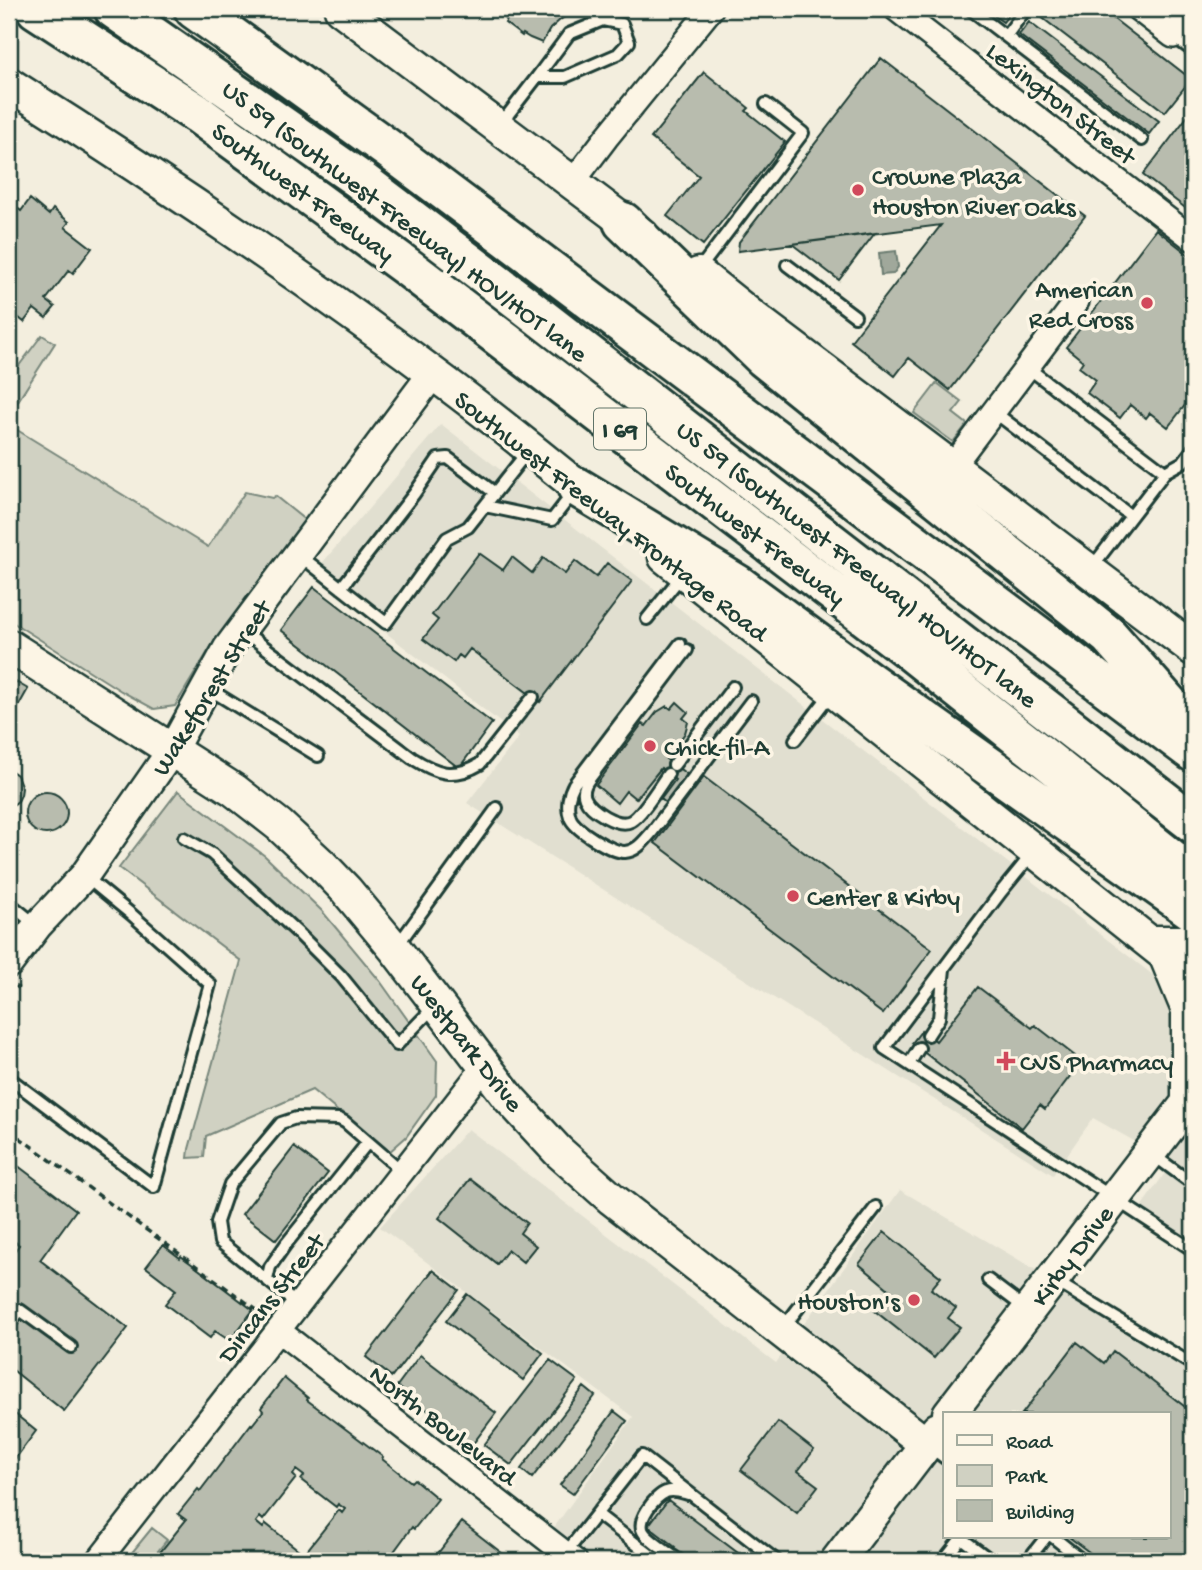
<svg xmlns="http://www.w3.org/2000/svg" width="1202" height="1570" viewBox="0 0 1202 1570" font-family="'Gochi Hand',sans-serif">
  <style>
    .built { fill: #e1dfd0; fill-rule: evenodd }
    .green { fill: #d0d1c2; stroke: #78877b; stroke-width: 2 }
    .water { fill: #a0a89b; stroke: #6c7d72; stroke-width: 2 }
    .building { fill: #b8bcae; stroke: #1f3d34; stroke-width: 2; fill-rule: evenodd }
    .lines { fill: none; stroke-linecap: round; stroke-linejoin: round }
    .service-casing { stroke: #1f3d34; stroke-width: 16 }
    .minor-casing { stroke: #1f3d34; stroke-width: 28 }
    .tertiary-casing { stroke: #1f3d34; stroke-width: 33 }
    .secondary-casing { stroke: #1f3d34; stroke-width: 37 }
    .motorway-casing { stroke: #1f3d34; stroke-width: 44 }
    .path { stroke: #1f3d34; stroke-width: 3.5; stroke-dasharray: 7 5; stroke-linecap: butt }
    .service { stroke: #fcf5e5; stroke-width: 10 }
    .minor { stroke: #fcf5e5; stroke-width: 23 }
    .tertiary { stroke: #fcf5e5; stroke-width: 28 }
    .secondary { stroke: #fcf5e5; stroke-width: 32 }
    .motorway { stroke: #fcf5e5; stroke-width: 38 }
    .poi-dot { fill: #d1495b; stroke: #fcf5e5; stroke-width: 2.5 }
    .labels { text-anchor: middle; stroke-width: 7; stroke-linejoin: round; paint-order: stroke }
    .shield { fill: #fcf5e5; stroke: #617469; stroke-width: 2 }
    .shield-label { font-size: 24px; font-weight: bold; fill: #1f3d34 }
    .street-label { font-size: 26px; fill: #1f3d34; stroke: #fcf5e5 }
    .poi-label { font-size: 26px; fill: #1f3d34; stroke: #fcf5e5; text-anchor: start }
  </style>
  <rect width="100%" height="100%" fill="#f3eede"/>
  <filter id="ink" filterUnits="userSpaceOnUse"><feTurbulence type="fractalNoise" baseFrequency=".0143" numOctaves="2"/><feDisplacementMap in="SourceGraphic" scale="14" xChannelSelector="R" yChannelSelector="G"/><feConvolveMatrix kernelMatrix="1 2 1 2 8 2 1 2 1" color-interpolation-filters="sRGB"/></filter>
  <g filter="url(#ink)">
    <path class="built" d="M441,424l752,582v168l-100,-56 -40,57 -586,-372 52,-66 -207,-162z
      M468,1129l308,234 124,-173 177,104 116,70v197h-597l-43,-32 80,-112 -253,-190zM945,1414h224v123h-224z
      M1165,1173l28,20v48l-52,-34z"/>
    <path class="green" d="M42,335l13,8 -46,72v-36z
      M937,383l25,19 -9,11 14,11 -14,18 -39,-29z
      M9,425l199,122 37,-55 27,6 3,-2 31,25 -94,124 -37,61 -21,3 -33,-18 -112,-71z
      M178,791l87,65 57,55 58,70 57,80 -1,34 -30,42 -18,16 -76,-63 -106,46 -2,21 -16,1 1,-9 52,-188 -122,-93z
      M152,1528l15,12 -17,21h-25z"/>
    <path class="water" d="M896,251l2,16 -5,7 -12,1 -2,-22z"/>
    <path class="building" d="M494,9h87l-10,4 -11,7 -10,9 -8,14 -12,-5 -7,-4 -1,2 -17,-13 2,-3z
      M985,9h28l-10,13z
      M1039,9h62l90,70 -26,33 -129,-99z
      M1029,22l130,99 -10,13 -130,-99z
      M881,58l204,158 -135,174 -41,-32 -14,18 -44,-35 90,-116 -203,26 1,-9z
      M704,72l45,36 -3,3 39,31 -82,103 -36,-29 32,-40 -48,-38z
      M1193,109v105l-50,-39z
      M30,199l19,16 4,-6 16,13 -4,5 27,21 -19,25 -4,-3 -23,30 9,7 -9,11 -12,-9 -10,13 -15,-12v-94l7,-9 5,4z
      M1156,229l37,29v137l-25,32 -18,-14 -4,5 -16,-13 -10,13 -33,-25 9,-13 -17,-13 4,-6 -17,-14z
      M875,233l-36,47 -47,-36z
      M479,553l24,17 9,-13 20,16 11,-15 22,16 10,-13 21,16 11,-14 25,18 -92,121 -70,-53 -7,9 -4,-3 -5,7 -31,-23 15,-19 -6,-5z
      M314,587l178,136 -33,45 -178,-138z
      M9,678l19,11 -19,34z
      M677,702l11,10 -5,6 5,4 -3,11 -19,26 22,16 -21,29 -6,-5 14,-19 -14,-12 -25,31 -10,-8 -9,12 -21,-18 46,-61 4,2 11,-14 10,-6 4,3z
      M9,769l8,6 5,13 -1,7 -3,6 -9,7z
      M704,777l228,172 -49,65 -228,-171z
      M25 813a21 21 0 1 1 42 0a21 21 0 1 1-42 0Z
      M978,987l54,41 3,-3 40,31 2,11 -32,42 -5,-4 -18,23 -110,-85 10,-13 14,11z
      M294,1147l34,26 -52,67 -34,-26z
      M9,1159l67,51 -36,50 88,68 -64,83 -55,-44v-108l10,-14 -10,-8z
      M470,1179l57,44 -7,10 16,13 -13,16 -15,-12 -11,14 -58,-46z
      M884,1232l57,45 -10,12 25,19 -8,10 12,9 -26,31 -59,-47 16,-20 -32,-27z
      M163,1245l17,13 1,-2 72,54 -23,31 -15,-10 -5,7 -45,-34 11,-14 -30,-23z
      M433,1270l26,20 -67,87 -26,-20z
      M467,1294l76,59 -20,27 -77,-59z
      M1077,1342l27,21 9,-12 80,62v148h-92l-32,-24h100v-123h-147z
      M420,1355l76,58 -24,32 -75,-59z
      M550,1360l27,20 -66,85 -27,-20z
      M284,1378l24,20 -1,2 76,57 -1,2 29,23 3,-3 24,20 -24,30 -2,-2 -25,34h-234l33,-41 -8,-6 20,-25 2,2 51,-67 1,1 11,-14 -2,-3zM296,1470l8,6 -3,4 35,27 2,-3 7,5 -3,4 -3,-3 -34,43 3,3 -3,5 -7,-6 2,-4 -34,-27 -3,4 -7,-6 4,-5 3,3 33,-42 -3,-3z
      M584,1387l11,9 -63,82 -11,-9z
      M9,1409l27,22 -27,36z
      M614,1411l13,10 -54,73 -13,-9z
      M778,1422l36,28 -16,21 20,15 -21,27 -56,-43z
      M668,1500l74,56 -3,5h-57l-11,-8 4,-6 -27,-21z
      M462,1522l50,39h-80z"/>
    <g class="lines">
      <defs>
        <path id="service" d="M970,9l172,131
          M603,20l19,4 7,18 -11,12 -53,23h-28l32,-43z
          M1006,36l20,-27
          M1173,36l20,15
          M500,125l37,-48
          M787,265l68,51
          M698,271l105,-138 -37,-29
          M1027,367l138,105 18,-10 10,-13
          M993,411l138,105
          M485,506l67,14 21,-27
          M298,554l88,69 61,-85 21,-11 60,-76
          M1092,567l73,-95
          M341,588l73,-94 24,-35 10,-1 47,35
          M647,619l36,-45
          M242,630l170,128c24,15 41,22 68,6l53,-67
          M680,644l-106,140c-5,9 -8,22 -4,33 3,12 43,36 55,35 12,-1 19,-11 27,-20l99,-131
          M209,689l109,67
          M795,740l37,-48
          M674,765l59,-78
          M668,774c-8,11 -26,41 -37,47 -13,7 -41,-11 -46,-23 -3,-7 1,-15 5,-20l97,-128
          M184,838l28,16 86,79 43,43 56,69 38,-39
          M1032,854l-31,38 -117,156 309,202
          M9,903l26,21
          M397,946l100,-138
          M928,1035l11,-17 5,-49
          M909,1064l10,-16
          M9,1078l145,109 56,-203 -79,-70 -45,-37
          M1152,1154l41,30
          M267,1280l3,-13 16,-23 82,-102
          M988,1280l37,28
          M1055,1281l138,84
          M299,1306l-79,-64 -3,-20 13,-38 51,-61 15,-5 43,1 6,3 58,50
          M9,1325l11,-15 51,37
          M783,1328l93,-121
          M929,1446l16,12
          M597,1514l61,47
          M1053,1537l30,24
          M961,1538l31,23
          M565,1554l77,-98 135,105
          M680,1561c-9,-6 -31,-21 -36,-28 -9,-12 11,-37 22,-41 7,-3 15,0 22,2
          M943,1561l19,-24
          M1027,1561l19,-24"/>
        <path id="minor" d="M896,9l297,230
          M1138,9l35,27 20,-26
          M572,183l34,-45 105,-129
          M952,467l125,-166
          M279,1331l296,230
          M98,1561l386,-494"/>
        <path id="tertiary" d="M9,963l28,-37 47,-50 88,-126 56,-102 205,-275"/>
        <path id="secondary" d="M341,9l301,226
          M9,84c152,96 301,197 445,305 48,36 94,74 141,112
          M699,274l50,40 444,335
          M665,557l528,420
          M9,646l225,144 45,35 43,40 24,25 49,59 115,150 48,52 54,48 314,245
          M1149,942h44
          M1166,957l22,53v92
          M949,1414l244,-318
          M837,1561l101,-132"/>
        <path id="motorway" d="M36,9l162,105 212,155 499,381 284,226
          M114,9l246,171 162,123 671,520
          M194,9l200,144 799,599
          M623,222l141,136 345,278 83,94
          M577,487l160,97 133,98 323,229"/>
      </defs>
      <use href="#service" class="service-casing"/>
      <use href="#minor" class="minor-casing"/>
      <use href="#tertiary" class="tertiary-casing"/>
      <use href="#secondary" class="secondary-casing"/>
      <use href="#motorway" class="motorway-casing"/>
      <path class="path" d="M9,998l9,-12
        M9,1130l256,186"/>
      <use href="#service" class="service"/>
      <use href="#minor" class="minor"/>
      <use href="#tertiary" class="tertiary"/>
      <use href="#secondary" class="secondary"/>
      <use href="#motorway" class="motorway"/>
    </g>
  </g>
  <g class="poi-dot">
    <circle cx="858" cy="190" r="7"/>
    <circle cx="1147" cy="303" r="7"/>
    <circle cx="650" cy="746" r="7"/>
    <circle cx="793" cy="896" r="7"/>
    <path d="M1002.5 1050.5h7v7h7v7h-7v7h-7v-7h-7v-7h7z"/>
    <circle cx="914" cy="1300" r="7"/>
  </g>
  <g class="labels">
    <rect class="shield" x="594" y="408.5" width="52" height="41" rx="5"/>
    <g class="shield-label">
      <text x="620" y="437">I 69</text>
    </g>
    <g class="street-label">
      <text transform="translate(1062 102) rotate(38)" y="9">Lexington Street</text>
      <text transform="translate(304 191) rotate(36)" y="9">Southwest Freeway</text>
      <text transform="translate(406 220) rotate(37)" y="9">US 59 (Southwest Freeway) HOV/HOT lane</text>
      <text transform="translate(612 515) rotate(38)" y="9">Southwest Freeway Frontage Road</text>
      <text transform="translate(756 533) rotate(37)" y="9">Southwest Freeway</text>
      <text transform="translate(858 563) rotate(38)" y="9">US 59 (Southwest Freeway) HOV/HOT lane</text>
      <text transform="translate(210 687) rotate(-58)" y="9">Wakeforest Street</text>
      <text transform="translate(468 1042) rotate(52)" y="9">Westpark Drive</text>
      <text transform="translate(1071 1255) rotate(-53)" y="9">Kirby Drive</text>
      <text transform="translate(270 1297) rotate(-52)" y="9">Dincans Street</text>
      <text transform="translate(444 1424) rotate(38)" y="9">North Boulevard</text>
    </g>
    <g class="poi-label">
      <text x="872" y="184">Crowne Plaza<tspan x="872" dy="30">Houston River Oaks</tspan></text>
      <text x="1133" y="297" text-anchor="end">American<tspan x="1133" dy="30">Red Cross</tspan></text>
      <text x="664" y="755">Chick-fil-A</text>
      <text x="807" y="905">Center &amp; Kirby</text>
      <text x="1020" y="1070">CVS Pharmacy</text>
      <text x="900" y="1309" text-anchor="end">Houston's</text>
    </g>
  </g>
  <rect width="1202" height="1570" fill="none" stroke="#fcf5e5" stroke-width="35"/>
  <rect x="18" y="18" width="1167" height="1535" fill="none" stroke="#1f3d34" stroke-width="2.5" filter="url(#ink)"/>
  <rect x="943" y="1412" width="228" height="126" fill="#fcf5e5" stroke="#a4ab9e" stroke-width="2"/>
  <rect x="957" y="1435" width="35" height="10" fill="#fcf5e5" stroke="#a4ab9e" stroke-width="2"/>
  <text x="1006" y="1448" font-size="21" fill="#1f3d34">Road</text>
  <rect x="957" y="1465" width="35" height="21" fill="#d0d1c2" stroke="#a4ab9e" stroke-width="2"/>
  <text x="1006" y="1482" font-size="21" fill="#1f3d34">Park</text>
  <rect x="957" y="1500" width="35" height="21" fill="#b8bcae" stroke="#a4ab9e" stroke-width="2"/>
  <text x="1006" y="1518" font-size="21" fill="#1f3d34">Building</text>
</svg>
